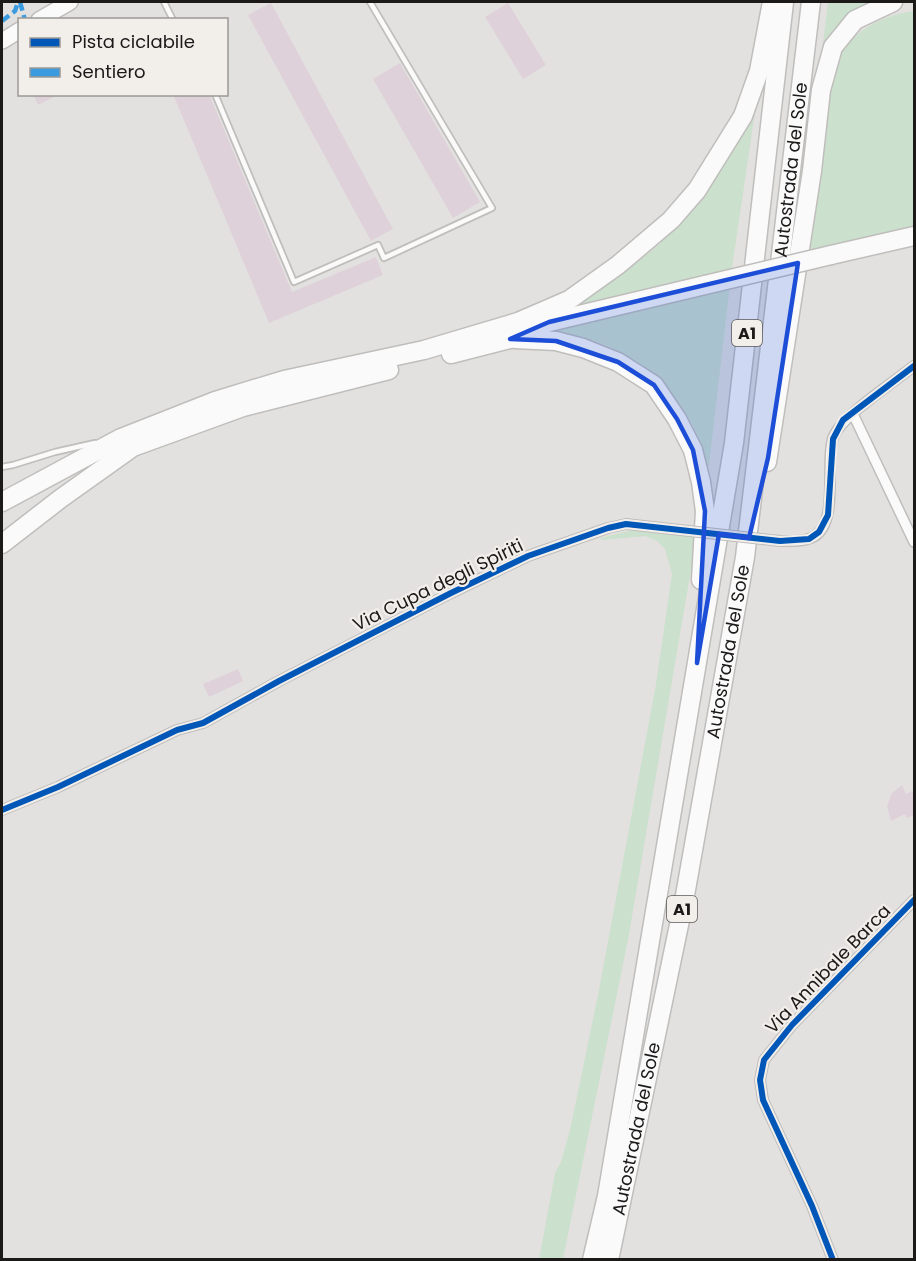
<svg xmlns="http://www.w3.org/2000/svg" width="916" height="1261" viewBox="0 0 916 1261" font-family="Poppins,sans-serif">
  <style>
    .green { fill: #cbe0cd }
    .building { fill: #ded1da }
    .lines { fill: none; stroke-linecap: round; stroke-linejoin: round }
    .lane-casing { stroke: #bfbebc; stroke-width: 8 }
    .street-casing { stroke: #bfbebc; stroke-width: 12 }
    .primary-casing { stroke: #bfbebc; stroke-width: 18 }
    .highway-casing { stroke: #bfbebc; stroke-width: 21 }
    .lane { stroke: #fbfafa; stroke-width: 4.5 }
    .street { stroke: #fbfafa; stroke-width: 9 }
    .primary { stroke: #fbfafa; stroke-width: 15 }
    .highway { stroke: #fbfafa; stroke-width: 18 }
    .street-bridge-casing { stroke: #bfbebc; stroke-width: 12; stroke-linecap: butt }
    .highway-bridge-casing { stroke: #bfbebc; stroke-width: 21; stroke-linecap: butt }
    .street-bridge { stroke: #fbfafa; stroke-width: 9 }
    .highway-bridge { stroke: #fbfafa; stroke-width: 18 }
    .quiet { stroke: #3b9bdf; stroke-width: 4.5; stroke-dasharray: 9 4.5; stroke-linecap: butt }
    .cycleway-casing { stroke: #f2eeea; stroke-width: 10 }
    .cycleway { stroke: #0057b8; stroke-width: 6 }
    .marked { fill: #1d4ed8; fill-opacity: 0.2; stroke: #1d4ed8; stroke-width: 4.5; stroke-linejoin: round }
    .labels { text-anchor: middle; stroke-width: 4.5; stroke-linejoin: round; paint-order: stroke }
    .shield { fill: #f2eeea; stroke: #5c5a58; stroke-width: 1.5 }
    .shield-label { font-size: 16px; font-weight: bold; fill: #1b1a19 }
    .street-label { font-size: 18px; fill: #1b1a19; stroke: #f2eeea }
  </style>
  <rect width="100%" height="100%" fill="#e3e1df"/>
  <path class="green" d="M828,2h58l-65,57z
    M914,11v215l-104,25 22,-165c2,-7 3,-16 5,-23 12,-32 46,-48 77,-52z
    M751,111l4,1 -23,156 -23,197 -2,2c-10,-56 -54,-105 -107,-124 -9,-3 -18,-6 -27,-7 -8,-2 -16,-1 -22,-5l1,-2 154,-53 -135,32c24,-23 59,-38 85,-61 39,-35 68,-92 95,-136z
    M637,529l57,7 -1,22 -65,382 -65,319 -24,1 16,-87 6,-11 9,-32 28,-135 58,-311 16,-110 -7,-25 -8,-8 -12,-5 -43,4 -2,-2z"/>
  <path class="building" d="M271,3l122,226 -22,12 -123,-226z
    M508,3l38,62 -23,14 -38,-62z
    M400,63l80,139 -27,16 -80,-139z
    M33,94h27l-22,11z
    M173,94h36l83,198 84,-35 7,18 -114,48z
    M238,669l5,12 -34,16 -6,-13z
    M902,785l4,9 9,-4v25l-8,3 -2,-4 -14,7 -4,-15 5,-13z"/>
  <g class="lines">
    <defs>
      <path id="lane" d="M164,2l9,18
        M215,94l79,188 84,-37 6,13 108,-50 -122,-206
        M2,467l11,-2 42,-13 40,-9"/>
      <path id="street" d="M853,414l61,128
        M780,541c9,0 19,1 28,-2 34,-9 16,-76 25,-101 8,-22 61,-56 81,-72
        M2,810l56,-23 119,-57 26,-7 76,-42 172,-88 77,-37 80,-28 18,-4
        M833,1260l-21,-54 -49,-106 -3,-20 4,-20 28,-35 122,-125"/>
      <path id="primary" d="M39,20l31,-18
        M2,41l18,-11"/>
      <g id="highway">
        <path d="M831,255l83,-19"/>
        <path d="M537,325l168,-40"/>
        <path d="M515,339l41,2 27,7 35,14 36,23 23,34 16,31 8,32 4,29 -4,69"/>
        <path d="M451,354l59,-15 39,-17"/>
        <path d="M767,462l45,-291 9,-81 12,-43 22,-27 38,-18"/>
        <path d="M2,502l119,-64 94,-37 69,-21 140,-30 94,-28 51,-22 49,-35 53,-45 26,-30 46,-74 16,-45 13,-69"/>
        <path d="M2,544l58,-45 73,-52 110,-40 146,-37"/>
        <path d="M592,1260l15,-64 127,-753 50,-441"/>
        <path id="s1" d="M609,1260l75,-359 61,-344 66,-555"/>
      </g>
    </defs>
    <use href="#lane" class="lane-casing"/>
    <use href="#street" class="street-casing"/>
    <use href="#primary" class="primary-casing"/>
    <use href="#highway" class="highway-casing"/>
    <use href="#lane" class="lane"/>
    <use href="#street" class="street"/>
    <use href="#primary" class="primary"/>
    <use href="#highway" class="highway"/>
    <defs>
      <path id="street-bridge" d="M626,524l154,17"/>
      <path id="highway-bridge" d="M705,285l126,-30"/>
    </defs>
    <use href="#street-bridge" class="street-bridge-casing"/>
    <use href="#highway-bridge" class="highway-bridge-casing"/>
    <use href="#street-bridge" class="street-bridge"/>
    <use href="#highway-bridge" class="highway-bridge"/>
    <path class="quiet" d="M20,2l5,18
      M2,21l13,-10 3,-9"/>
    <defs>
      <path id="cycleway" d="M2,810l56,-23 119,-57 26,-7 76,-42 172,-88 77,-37 80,-28 18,-4 154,17 29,-2 10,-7 9,-17 5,-76 10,-19 71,-54
        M833,1260l-21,-54 -49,-106 -3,-20 4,-20 28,-35 122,-125"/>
    </defs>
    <use href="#cycleway" class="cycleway-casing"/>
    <use href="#cycleway" class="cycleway"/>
  </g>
  <path class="marked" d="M798,263l-30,195 -19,80 -30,-4 -22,129 8,-152 -12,-61 -16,-31 -23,-34 -36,-23 -62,-21 -46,-2 39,-17z"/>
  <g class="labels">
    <g class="shield">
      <rect x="732" y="320" width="30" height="26" rx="4.5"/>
      <rect x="667" y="896" width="30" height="26" rx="4.5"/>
    </g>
    <g class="shield-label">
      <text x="747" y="339">A1</text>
      <text x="682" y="915">A1</text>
    </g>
    <g class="street-label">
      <text dy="6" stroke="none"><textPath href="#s1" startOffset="1106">Autostrada del Sole</textPath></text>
      <text transform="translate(438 585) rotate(-26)" y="6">Via Cupa degli Spiriti</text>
      <text dy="6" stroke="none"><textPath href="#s1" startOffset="620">Autostrada del Sole</textPath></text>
      <text transform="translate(828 969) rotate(-46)" y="6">Via Annibale Barca</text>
      <text dy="6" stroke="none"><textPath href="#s1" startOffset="134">Autostrada del Sole</textPath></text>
    </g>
  </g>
  <rect width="916" height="1261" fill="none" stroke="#1b1a19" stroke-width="6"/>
  <rect x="18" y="18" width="210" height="78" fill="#f2eeea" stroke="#9c9996" stroke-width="1.5"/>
  <rect x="30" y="38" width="30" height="9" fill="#0057b8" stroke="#9c9996" stroke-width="1.5"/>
  <text x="72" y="48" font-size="18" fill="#1b1a19">Pista ciclabile</text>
  <rect x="30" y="68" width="30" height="9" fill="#3b9bdf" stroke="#9c9996" stroke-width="1.5"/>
  <text x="72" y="78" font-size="18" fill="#1b1a19">Sentiero</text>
</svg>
